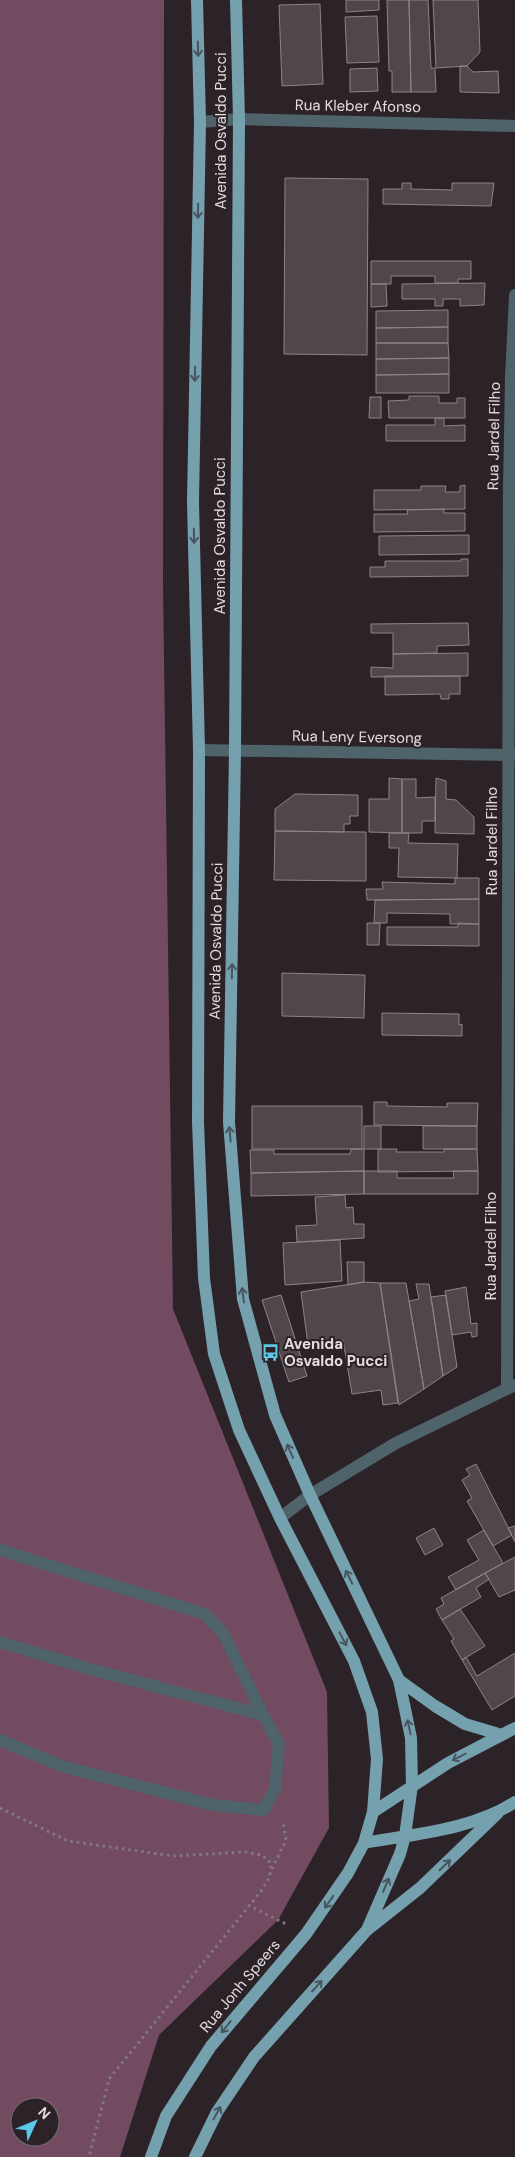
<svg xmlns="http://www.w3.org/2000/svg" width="515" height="2157" viewBox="0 0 515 2157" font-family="'DM Sans',sans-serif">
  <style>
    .forest { fill: #724b60; fill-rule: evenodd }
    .building { fill: #50464b; stroke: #8e8389 }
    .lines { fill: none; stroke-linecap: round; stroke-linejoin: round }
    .path { stroke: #80797d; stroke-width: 3; stroke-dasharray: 2.5 4; stroke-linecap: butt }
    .minor { stroke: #4f646a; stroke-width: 12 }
    .major { stroke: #75a1af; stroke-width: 12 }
    .oneway { stroke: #49555e }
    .labels { text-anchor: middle; stroke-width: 4; stroke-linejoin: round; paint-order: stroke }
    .street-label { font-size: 15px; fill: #e3dde0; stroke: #2c2328 }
    .poi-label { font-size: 15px; font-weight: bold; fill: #e3dde0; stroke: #2c2328; text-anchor: start }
  </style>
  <rect width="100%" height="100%" fill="#2c2328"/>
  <path class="forest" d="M0,0h164l-1,585 10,724 154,383 2,136 -51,92 -119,115 -39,122h-120zM20,2107h30v30h-30z"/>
  <path class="building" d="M346,0h33v10l-33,2z
    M387,0h22l2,92h-19v-21h-3z
    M409,0h19l3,68h4l1,24h-25z
    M433,0h45l2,52 -13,14 -31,2z
    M320,4l3,80 -41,2 -3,-81z
    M377,16l2,46 -32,1 -2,-46z
    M460,66h7l6,6 25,-1 1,22 -39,-1z
    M377,68l1,23 -28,1v-23z
    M285,178l83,1 -1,176 -83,-1z
    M402,183h9v6l41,1v-7h42l-3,23 -108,-2v-15h19z
    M371,261h100v18h-13v4h-23v-7h-44v8h-20z
    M485,283l-1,22 -24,1v-7h-17v7h-8v-7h-33v-15z
    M371,284h15l1,22 -16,1z
    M448,310v17l-72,1v-17z
    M448,327v16h-72v-15z
    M376,343h72l1,15 -73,1z
    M449,358v16l-73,1v-16z
    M449,374v19h-73v-18z
    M409,396h30v7h18v-5h8v20h-76l-1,-17 21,-1z
    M370,397h11v21h-12z
    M435,418h9v8l21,-1v16h-79v-16h49z
    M465,485v24l-91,1v-20h47v-4h25l-1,6h15v-6z
    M444,509v4h21v18l-91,1v-18h34l-1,-4z
    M469,535v19l-90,1v-19z
    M461,559h7v17l-98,1v-10h15v-6h76z
    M468,623l1,22 -32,1v7l-44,1v-21h-22v-9z
    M468,653v23l-97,1v-10l22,1v-14z
    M385,676h75v18h-11v5h-8l-1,-5 -55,1z
    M389,778l13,1v54l-33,-1v-33h20z
    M436,778l10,3v18l10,1 18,17v17l-39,-1z
    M402,779h14v19l19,-1v24h-13v12h-20z
    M295,794l63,1v21h-8v8h-6v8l-69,-1v-22z
    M275,831l91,1v49l-92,-1z
    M389,833h20l-1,10 50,1 -1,34 -59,-1 1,-29h-10z
    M455,878h24v21l-112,1 -1,-11h17l-1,-7 73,2z
    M479,899v25h-29v-10l-63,-1v10h-13l1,-23z
    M367,923h13l-1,22h-12z
    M458,923l21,1v22l-92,-1v-18h71z
    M282,973l83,2 -1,43 -82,-2z
    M382,1013l77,1v11l3,-1v12l-80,-1z
    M374,1102h13v4l60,1v-4h31l-1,23 -103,-1z
    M252,1106h110v43h-110z
    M364,1126h17v23h-17z
    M423,1126h54v23h-54z
    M351,1149h13v22l-113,2 -1,-23h24v4h76z
    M378,1149h19l-1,3h48v-3h33l1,22 -100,1z
    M364,1171v23l-113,2v-23z
    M364,1171h33v7h57l-1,-7h25v23h-114z
    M345,1195l1,13 7,-1 1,17h10v14l-67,4 -1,-16 21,-1 -2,-28z
    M340,1240l2,41 -57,4 -2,-42z
    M347,1262h17v20l-16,3z
    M364,1282l16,1 18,120 -15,2 -2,-15 -29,4 -9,-54 -35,5 -7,-53z
    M380,1283h26l18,106 -25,16z
    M416,1284h13l14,92 -19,13 -15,-88 10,-2z
    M466,1287l5,37 6,-1v13l-5,1 -1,-5 -19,3 -7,-44z
    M281,1295l26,81 -18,6 -27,-82z
    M446,1295l11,72 -14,9 -12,-79z
    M476,1464l36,71 -19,11 -26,-45 5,-3 -10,-18 8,-5 -4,-6z
    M515,1526v16l-7,-14z
    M434,1528l9,17 -18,10 -9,-17z
    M484,1530l19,33 -47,27 -8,-13 31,-17 -12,-20z
    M515,1557v33l-16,7 -14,-24z
    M485,1573l4,6 -13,9 5,9 -39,23 -6,-11 8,-5 -3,-6z
    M460,1609l25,37 -23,14 -11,-19 3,-2 -12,-19z
    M515,1653v43l-23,14 -30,-50 4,-3 11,19z"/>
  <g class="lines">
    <path class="path" d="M0,1808l68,33 105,15 72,-4 17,3 9,8 -1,13 -8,14 -153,189 -20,78
      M272,1869l14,-29 -2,-14 -4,-3
      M248,1905l38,19"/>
    <path class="minor" d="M200,122l39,-3 276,7
      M199,750l316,5
      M507,1387l2,-899 2,-110 4,-83
      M280,1518l30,-23 86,-52 119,-58
      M0,1550l205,64 18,19 40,82
      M0,1642l90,27 173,46 16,29 -4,45 -11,21 -51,-5 -152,-39 -61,-26"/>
    <path class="major" d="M236,0l3,119 -4,632 -6,371 14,177 32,116 35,80 89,185 12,58 1,47 -7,51 -5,18 -33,76
      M399,1680l36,26 30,18 37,11
      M373,1812l75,-49 67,-35
      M364,1843c50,-9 108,-13 151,-41
      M151,2157l15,-41 45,-70 95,-112 42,-61 16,-30 9,-31 4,-53 -5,-47 -18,-51 -74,-143 -41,-88 -25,-76 -10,-76 -6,-156 1,-372 -6,-248 7,-380 -3,-122
      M195,2157l22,-45 37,-55 113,-127 53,-42 78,-75"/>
  </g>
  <defs><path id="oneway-shaft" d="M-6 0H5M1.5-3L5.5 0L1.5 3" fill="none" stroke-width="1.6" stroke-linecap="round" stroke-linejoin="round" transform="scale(1.25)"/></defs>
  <g class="oneway">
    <use href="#oneway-shaft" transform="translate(198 49) rotate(89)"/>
    <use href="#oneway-shaft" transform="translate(198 211) rotate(91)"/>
    <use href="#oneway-shaft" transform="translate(195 374) rotate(91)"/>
    <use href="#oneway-shaft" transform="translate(194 536) rotate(89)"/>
    <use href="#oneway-shaft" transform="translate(232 971) rotate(-89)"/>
    <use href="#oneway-shaft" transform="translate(230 1134) rotate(-95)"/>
    <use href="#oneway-shaft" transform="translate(243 1295) rotate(-98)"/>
    <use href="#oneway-shaft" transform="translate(290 1451) rotate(-114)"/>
    <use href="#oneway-shaft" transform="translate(349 1577) rotate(-116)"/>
    <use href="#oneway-shaft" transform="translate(343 1639) rotate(62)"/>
    <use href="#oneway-shaft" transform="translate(409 1727) rotate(-102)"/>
    <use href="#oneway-shaft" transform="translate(459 1757) rotate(153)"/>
    <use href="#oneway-shaft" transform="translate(445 1865) rotate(-44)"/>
    <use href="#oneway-shaft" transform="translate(386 1885) rotate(-67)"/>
    <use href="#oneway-shaft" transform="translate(329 1902) rotate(125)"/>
    <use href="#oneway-shaft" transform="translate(317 1986) rotate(-48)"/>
    <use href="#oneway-shaft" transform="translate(226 2027) rotate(129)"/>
    <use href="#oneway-shaft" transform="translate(217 2113) rotate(-61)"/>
  </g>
  <defs>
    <symbol id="bus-bare" viewBox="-9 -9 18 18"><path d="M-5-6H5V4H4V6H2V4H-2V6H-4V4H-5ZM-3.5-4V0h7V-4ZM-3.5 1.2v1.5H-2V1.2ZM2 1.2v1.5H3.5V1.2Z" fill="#5bc8e7" stroke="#2c2328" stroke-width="2.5" paint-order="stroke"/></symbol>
  </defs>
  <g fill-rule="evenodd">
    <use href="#bus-bare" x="258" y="1340" width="25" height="25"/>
  </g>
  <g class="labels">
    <g class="street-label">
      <text transform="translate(358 106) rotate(1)" y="5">Rua Kleber Afonso</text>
      <text transform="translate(221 131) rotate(-90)" y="5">Avenida Osvaldo Pucci</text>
      <text transform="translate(494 436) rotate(-89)" y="5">Rua Jardel Filho</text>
      <text transform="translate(220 536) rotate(-90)" y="5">Avenida Osvaldo Pucci</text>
      <text transform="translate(357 737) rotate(1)" y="5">Rua Leny Eversong</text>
      <text transform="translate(492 841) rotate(-90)" y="5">Rua Jardel Filho</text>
      <text transform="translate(216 941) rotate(-89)" y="5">Avenida Osvaldo Pucci</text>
      <text transform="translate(491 1246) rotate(-90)" y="5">Rua Jardel Filho</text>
      <text transform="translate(240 1986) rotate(-50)" y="5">Rua Jonh Speers</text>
    </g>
    <g class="poi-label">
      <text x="284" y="1349">Avenida<tspan x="284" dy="17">Osvaldo Pucci</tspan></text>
    </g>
  </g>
  <g transform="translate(35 2122) rotate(46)"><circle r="24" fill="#2c2328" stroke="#756d72"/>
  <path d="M0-4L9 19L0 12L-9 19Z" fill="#5bc8e7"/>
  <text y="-8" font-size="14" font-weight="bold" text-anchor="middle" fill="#e3dde0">N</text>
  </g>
</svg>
